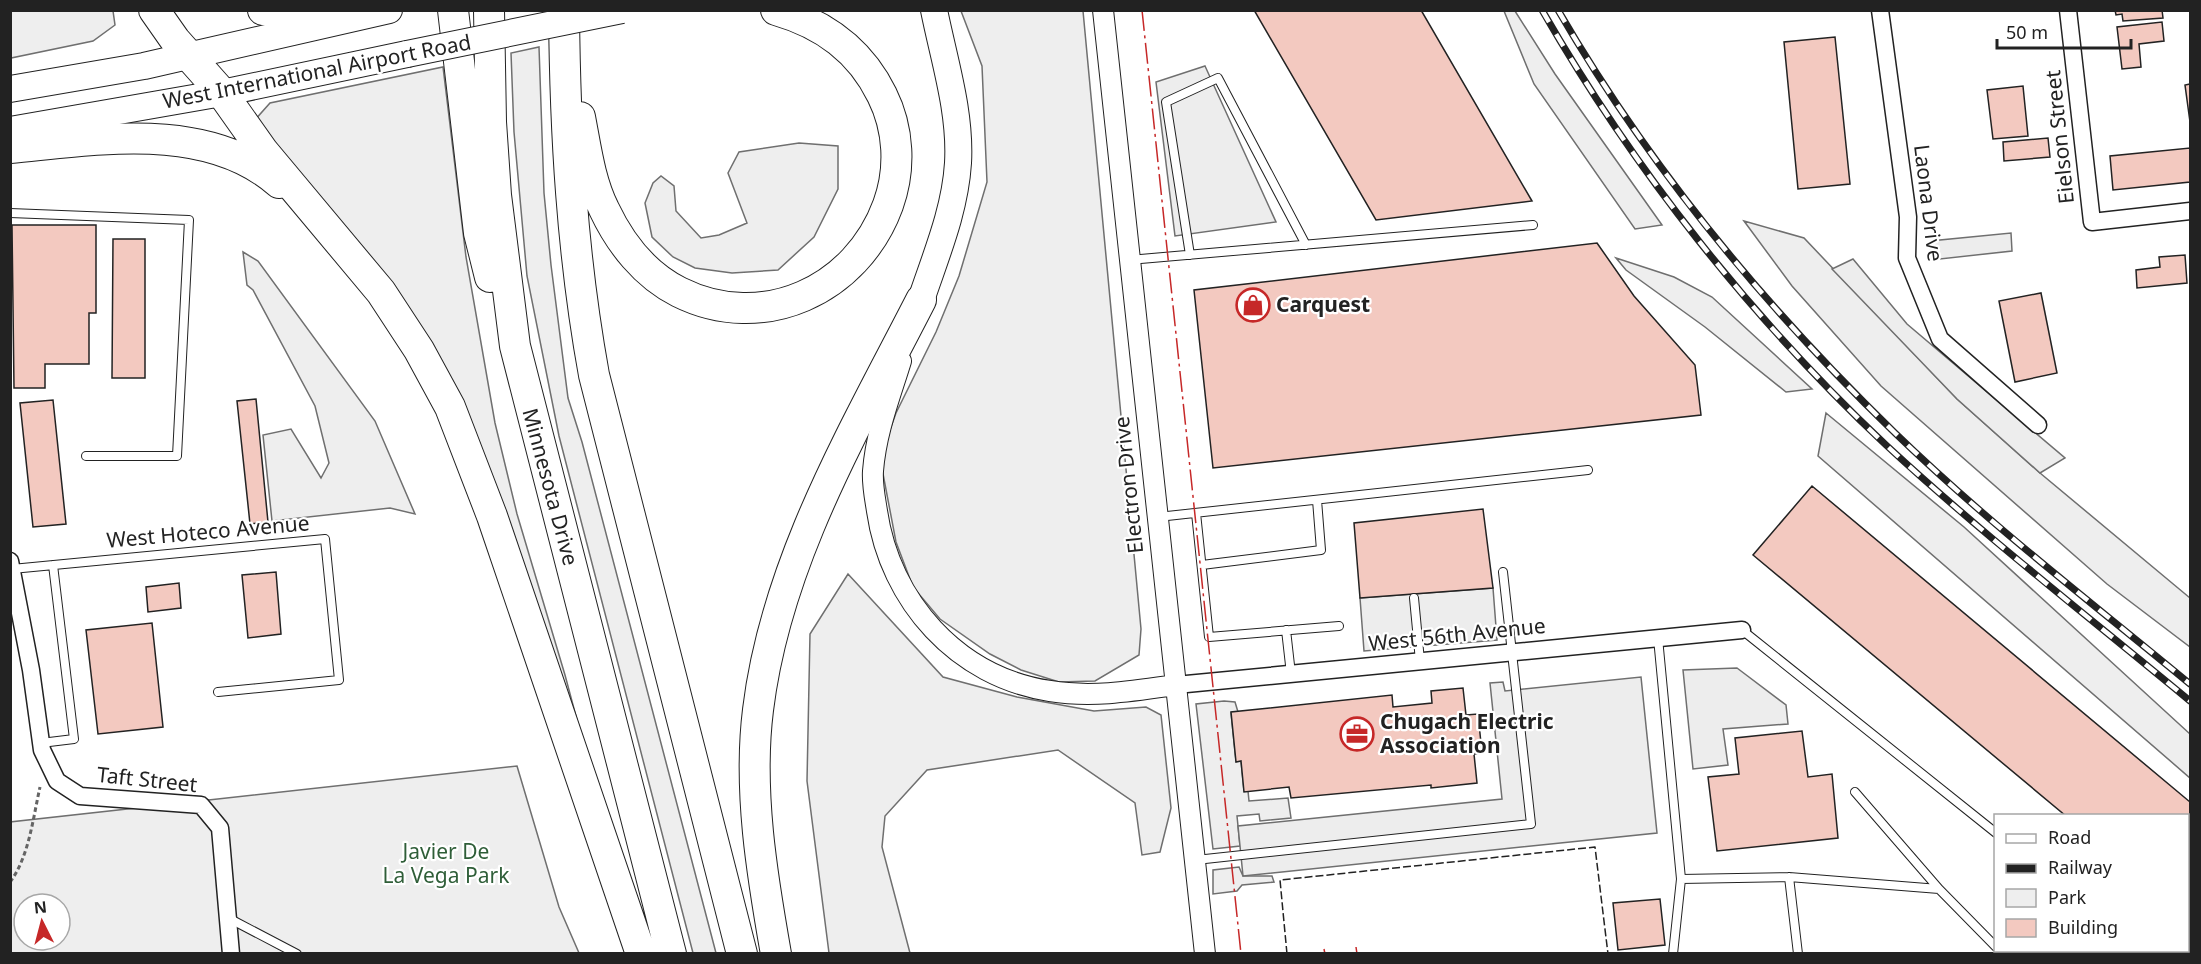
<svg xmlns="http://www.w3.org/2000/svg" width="2201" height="964" viewBox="0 0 2201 964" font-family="'Noto Sans',sans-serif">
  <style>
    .green { fill: #eee; stroke: #6f6f6f; stroke-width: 1.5; fill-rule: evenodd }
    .parking { fill: #ededed; stroke: #6f6f6f; stroke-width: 1.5 }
    .building { fill: #f3c9c0; stroke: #222; stroke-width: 1.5 }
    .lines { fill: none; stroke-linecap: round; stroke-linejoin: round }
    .service-casing { stroke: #222; stroke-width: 10 }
    .minor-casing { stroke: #222; stroke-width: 19 }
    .tertiary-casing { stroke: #222; stroke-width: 22 }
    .primary-casing { stroke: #222; stroke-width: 28 }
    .motorway-casing { stroke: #222; stroke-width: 32 }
    .path { stroke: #646464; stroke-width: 3; stroke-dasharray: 4.5 3; stroke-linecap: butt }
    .service { stroke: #fff; stroke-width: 8 }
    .minor { stroke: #fff; stroke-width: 16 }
    .tertiary { stroke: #fff; stroke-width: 20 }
    .primary { stroke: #fff; stroke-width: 26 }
    .motorway { stroke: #fff; stroke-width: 30 }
    .rail-casing { stroke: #222; stroke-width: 7 }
    .rail { stroke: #fff; stroke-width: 4.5; stroke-dasharray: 14; stroke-linecap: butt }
    .primary-bridge-casing { stroke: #222; stroke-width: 28; stroke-linecap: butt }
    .primary-bridge { stroke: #fff; stroke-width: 26 }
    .fence { stroke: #222; stroke-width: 1.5; stroke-dasharray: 8 3; stroke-linecap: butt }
    .power { stroke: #c62828; stroke-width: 1.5; stroke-dasharray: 21 4.5 3 4.5; stroke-linecap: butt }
    .labels { text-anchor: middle; stroke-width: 4.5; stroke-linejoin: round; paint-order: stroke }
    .street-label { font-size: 21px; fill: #222; stroke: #fff }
    .poi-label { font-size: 21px; font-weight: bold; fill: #222; stroke: #fff; text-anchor: start }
    .park-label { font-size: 21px; fill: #2f5e38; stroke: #fff }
  </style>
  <rect width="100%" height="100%" fill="#fff"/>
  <path class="green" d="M10,11h103l2,14 -22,16 -82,17z
    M961,11h122l58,618 -2,26 -44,26 -36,1 -38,-12 -31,-16 -50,-35 -27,-32 -17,-45 -16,-84 16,-45 40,-81 23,-56 28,-94 -5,-116z
    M1504,11h11l40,63 107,151 -27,4 -101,-145z
    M539,47l5,146 7,72 17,133 14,44 134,511h-23l-134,-517 -32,-160 -13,-144 -3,-79z
    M443,67l23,190 29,166 22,91 48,161 40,150 -139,-398 -212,-306 16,-18z
    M799,143l39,3v43l-24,48 -36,33 -46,3 -37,-5 -22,-11 -21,-20 -7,-34 8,-20 8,-7 13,10 2,25 25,27 18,-3 28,-12 -19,-50 11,-21z
    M1744,221l60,17 153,161 83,74 150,125v49l-83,-63 -226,-198 -89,-100z
    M243,252l15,9 117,160 40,93 -25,-6 -118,13 -9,-86 28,-6 30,49 8,-15 -14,-57 -62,-116 -6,-5z
    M1616,258l58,19 38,20 100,92 -26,3 -81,-65 -79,-57z
    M1826,413l138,114 226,207v44l-372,-322z
    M848,574l95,103 74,20 77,14 52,-4 15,8 10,93 -11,44 -18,3 -7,-52 -77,-53 -131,20 -42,46 -3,31 28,106h-81l-22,-172 3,-147z
    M1224,701l11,1 3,10 -7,1 5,48h5l3,30h4l1,10 39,-3 3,20 -31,3 -1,-7 -22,2 3,30 -27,3 -17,-145z
    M517,766l42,141 20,46h-568l-1,-131zM24,904h36v36h-36z
    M1239,867l4,9h29l2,6 -32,3 -5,6 -24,3v-24z"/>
  <path class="parking" d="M1205,66l71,156 -101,14 -19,-154z
    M2011,233l1,18 -81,9 -1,-19z
    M1853,259l54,65 158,134 -25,15 -83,-74 -125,-130z
    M1493,588l4,52 -133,11 -4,-53z
    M1737,668l49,37 2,19 -65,5 5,36 -35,4 -10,-99z
    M1641,677l16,156 -414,43 -5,-50 264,-27 -12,-116 13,-1 2,9z"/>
  <path class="building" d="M1254,10h167l111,191 -156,19z
    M2115,10h47l1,8 -40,3 -1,-7 -6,1z
    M2162,22l2,19 -25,3 2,23 -19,2 -5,-42z
    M1835,37l15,147 -52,5 -14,-147z
    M2190,84v38l-5,-37z
    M2023,86l5,50 -35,3 -6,-49z
    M2048,138l2,19 -46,4 -1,-19z
    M2190,148v34l-77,8 -3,-34z
    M12,225h84v88h-7v51h-44v24h-31z
    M113,239h32v139h-33z
    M1597,243l37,53 61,69 6,50 -488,53 -19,-178z
    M2185,255l2,28 -50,5 -1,-18 24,-3 -1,-10z
    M2041,293l16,80 -42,9 -16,-81z
    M256,399l12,123 -18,2 -13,-123z
    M53,400l13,124 -33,3 -13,-124z
    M1812,486l378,316v117l-2,-3v-100h-122l-313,-261z
    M1483,509l10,79 -133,10 -6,-75z
    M276,572l5,62 -33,4 -6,-63z
    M179,583l2,25 -33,4 -2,-25z
    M152,623l11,104 -65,7 -12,-104z
    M1463,688l3,27 12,-1 4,39 -8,1 3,29 -46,5v-3l-140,13 -2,-11 -45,5 -3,-31 -5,1 -5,-50 161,-17 1,12 39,-4 -1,-12z
    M1802,731l6,46 24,-3 6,64 -121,13 -9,-74 31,-3 -4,-36z
    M1660,899l5,46 -47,5 -5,-47z"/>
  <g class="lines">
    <defs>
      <path id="service" d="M10,213l179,7 -12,236h-91
        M1190,255l-24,-153 52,-24 88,167
        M1129,260l404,-35
        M1196,513l13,124 130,-11
        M1158,517l430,-47
        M1202,565l119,-15 -4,-50
        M12,569l313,-30 14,141 -121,12
        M1414,598l6,63
        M1286,630l5,44
        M1742,630l254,203
        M1658,638l23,241 108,-2 150,12 57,58
        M41,743l33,-4 -21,-174
        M1855,792l84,97
        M1196,860l335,-36 -28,-252
        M1789,877l9,77
        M229,916l5,5 63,33
        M2142,950l3,4
        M1673,954l8,-75"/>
      <path id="minor" d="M1880,10l28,207 -1,41 33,81 98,86
        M2068,10l24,212 98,-11
        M10,561l21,109 11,80 15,31 23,15 121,9 19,23 11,126
        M1176,685l566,-55"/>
      <path id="tertiary" d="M1103,10l102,944
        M901,361c-11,36 -25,71 -28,110 -1,13 2,27 4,40 13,90 80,166 173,180 42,7 84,0 126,-6"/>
      <path id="primary" d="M10,89l134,-23 245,-56
        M10,130l212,-37 185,-39
        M921,300c15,-45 34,-89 37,-137 3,-51 -14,-103 -24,-153"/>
      <path id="motorway" d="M154,10l21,30 47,53 41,58 118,141 38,58 31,57 42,109 149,438
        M263,10l49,4 37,-4
        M453,10l26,223 11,44
        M489,10l2,112 5,73 19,151 156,608
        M564,10c1,124 8,244 30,365l148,579
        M580,117c6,31 10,64 24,92 16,34 41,66 75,83 84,42 178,-2 209,-87 13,-36 11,-76 -6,-110 -22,-45 -58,-71 -106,-85
        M10,148c87,-8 197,-28 269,35
        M776,954c-14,-79 -28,-164 -18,-244 18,-148 96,-279 163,-410"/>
    </defs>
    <use href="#service" class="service-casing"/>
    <use href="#minor" class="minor-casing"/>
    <use href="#tertiary" class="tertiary-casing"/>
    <use href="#primary" class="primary-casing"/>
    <use href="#motorway" class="motorway-casing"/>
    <path class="path" d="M10,882c19,-25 23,-64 30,-95"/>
    <use href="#service" class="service"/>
    <use href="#minor" class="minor"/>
    <use href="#tertiary" class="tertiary"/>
    <use href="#primary" class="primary"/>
    <use href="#motorway" class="motorway"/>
    <defs>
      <path id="rail" d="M1542,10c92,160 210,309 344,435 97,90 203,172 304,256
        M1558,10c91,157 207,297 337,423 93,90 196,169 295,251"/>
    </defs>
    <use href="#rail" class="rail-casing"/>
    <use href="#rail" class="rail"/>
    <defs>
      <path id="primary-bridge" d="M407,54l215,-44"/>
    </defs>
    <use href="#primary-bridge" class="primary-bridge-casing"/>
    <use href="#primary-bridge" class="primary-bridge"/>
    <path class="fence" d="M1287,954l-7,-74 315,-33 13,107"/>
    <path class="power" d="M1142,10l99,944
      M1356,947l1,7
      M1324,949l1,5"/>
  </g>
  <defs>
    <symbol id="shop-ring" viewBox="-11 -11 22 22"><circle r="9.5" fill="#fff" stroke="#c62828" stroke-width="1.5"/><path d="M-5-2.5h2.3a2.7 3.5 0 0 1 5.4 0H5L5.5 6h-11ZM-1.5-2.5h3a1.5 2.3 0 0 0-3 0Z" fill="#c62828"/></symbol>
    <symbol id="office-ring" viewBox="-11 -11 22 22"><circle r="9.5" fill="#fff" stroke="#c62828" stroke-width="1.5"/><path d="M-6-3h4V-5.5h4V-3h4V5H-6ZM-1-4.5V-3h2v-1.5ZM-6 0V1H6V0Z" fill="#c62828"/></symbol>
  </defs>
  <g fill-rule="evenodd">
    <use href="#shop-ring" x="1234" y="286" width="38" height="38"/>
    <use href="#office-ring" x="1338" y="715" width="38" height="38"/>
  </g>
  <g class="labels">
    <g class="street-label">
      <text transform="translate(317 72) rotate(-11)" y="7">West International Airport Road</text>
      <text transform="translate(2060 137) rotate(-96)" y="7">Eielson Street</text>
      <text transform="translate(1928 203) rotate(83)" y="7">Laona Drive</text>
      <text transform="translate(1129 485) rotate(-96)" y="7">Electron Drive</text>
      <text transform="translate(550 487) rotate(75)" y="7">Minnesota Drive</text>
      <text transform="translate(208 532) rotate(-5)" y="7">West Hoteco Avenue</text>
      <text transform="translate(1457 635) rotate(-6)" y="7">West 56th Avenue</text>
      <text transform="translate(147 780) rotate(6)" y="7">Taft Street</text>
    </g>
    <g class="poi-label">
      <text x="1276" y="312">Carquest</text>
      <text x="1380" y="729">Chugach Electric<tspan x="1380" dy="24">Association</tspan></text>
    </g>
    <g class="park-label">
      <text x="446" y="859">Javier De<tspan x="446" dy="24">La Vega Park</tspan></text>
    </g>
  </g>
  <rect width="2201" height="964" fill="none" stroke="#222222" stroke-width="24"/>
  <rect x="1994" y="814" width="195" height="138" fill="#ffffff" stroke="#a7a7a7" stroke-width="1.5"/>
  <rect x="2006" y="834" width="30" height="9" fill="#ffffff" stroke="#a7a7a7" stroke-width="1.5"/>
  <text x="2048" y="844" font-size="18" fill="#222222">Road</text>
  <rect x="2006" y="864" width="30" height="9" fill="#222222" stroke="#a7a7a7" stroke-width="1.5"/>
  <text x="2048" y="874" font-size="18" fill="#222222">Railway</text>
  <rect x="2006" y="889" width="30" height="18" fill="#eeeeee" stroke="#a7a7a7" stroke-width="1.5"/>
  <text x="2048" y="904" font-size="18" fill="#222222">Park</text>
  <rect x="2006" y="919" width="30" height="18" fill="#f3c9c0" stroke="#a7a7a7" stroke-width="1.5"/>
  <text x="2048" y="934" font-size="18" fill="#222222">Building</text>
  <g transform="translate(42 922) rotate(354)"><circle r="28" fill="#ffffff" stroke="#a7a7a7" stroke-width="1.5"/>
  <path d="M0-4.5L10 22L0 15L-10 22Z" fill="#c62828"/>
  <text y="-9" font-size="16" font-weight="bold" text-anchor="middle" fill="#222222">N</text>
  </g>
  <path d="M1997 39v9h134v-9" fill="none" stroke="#222222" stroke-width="3"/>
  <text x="2006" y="39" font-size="18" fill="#222222" stroke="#ffffff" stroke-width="4.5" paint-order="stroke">50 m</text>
</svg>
